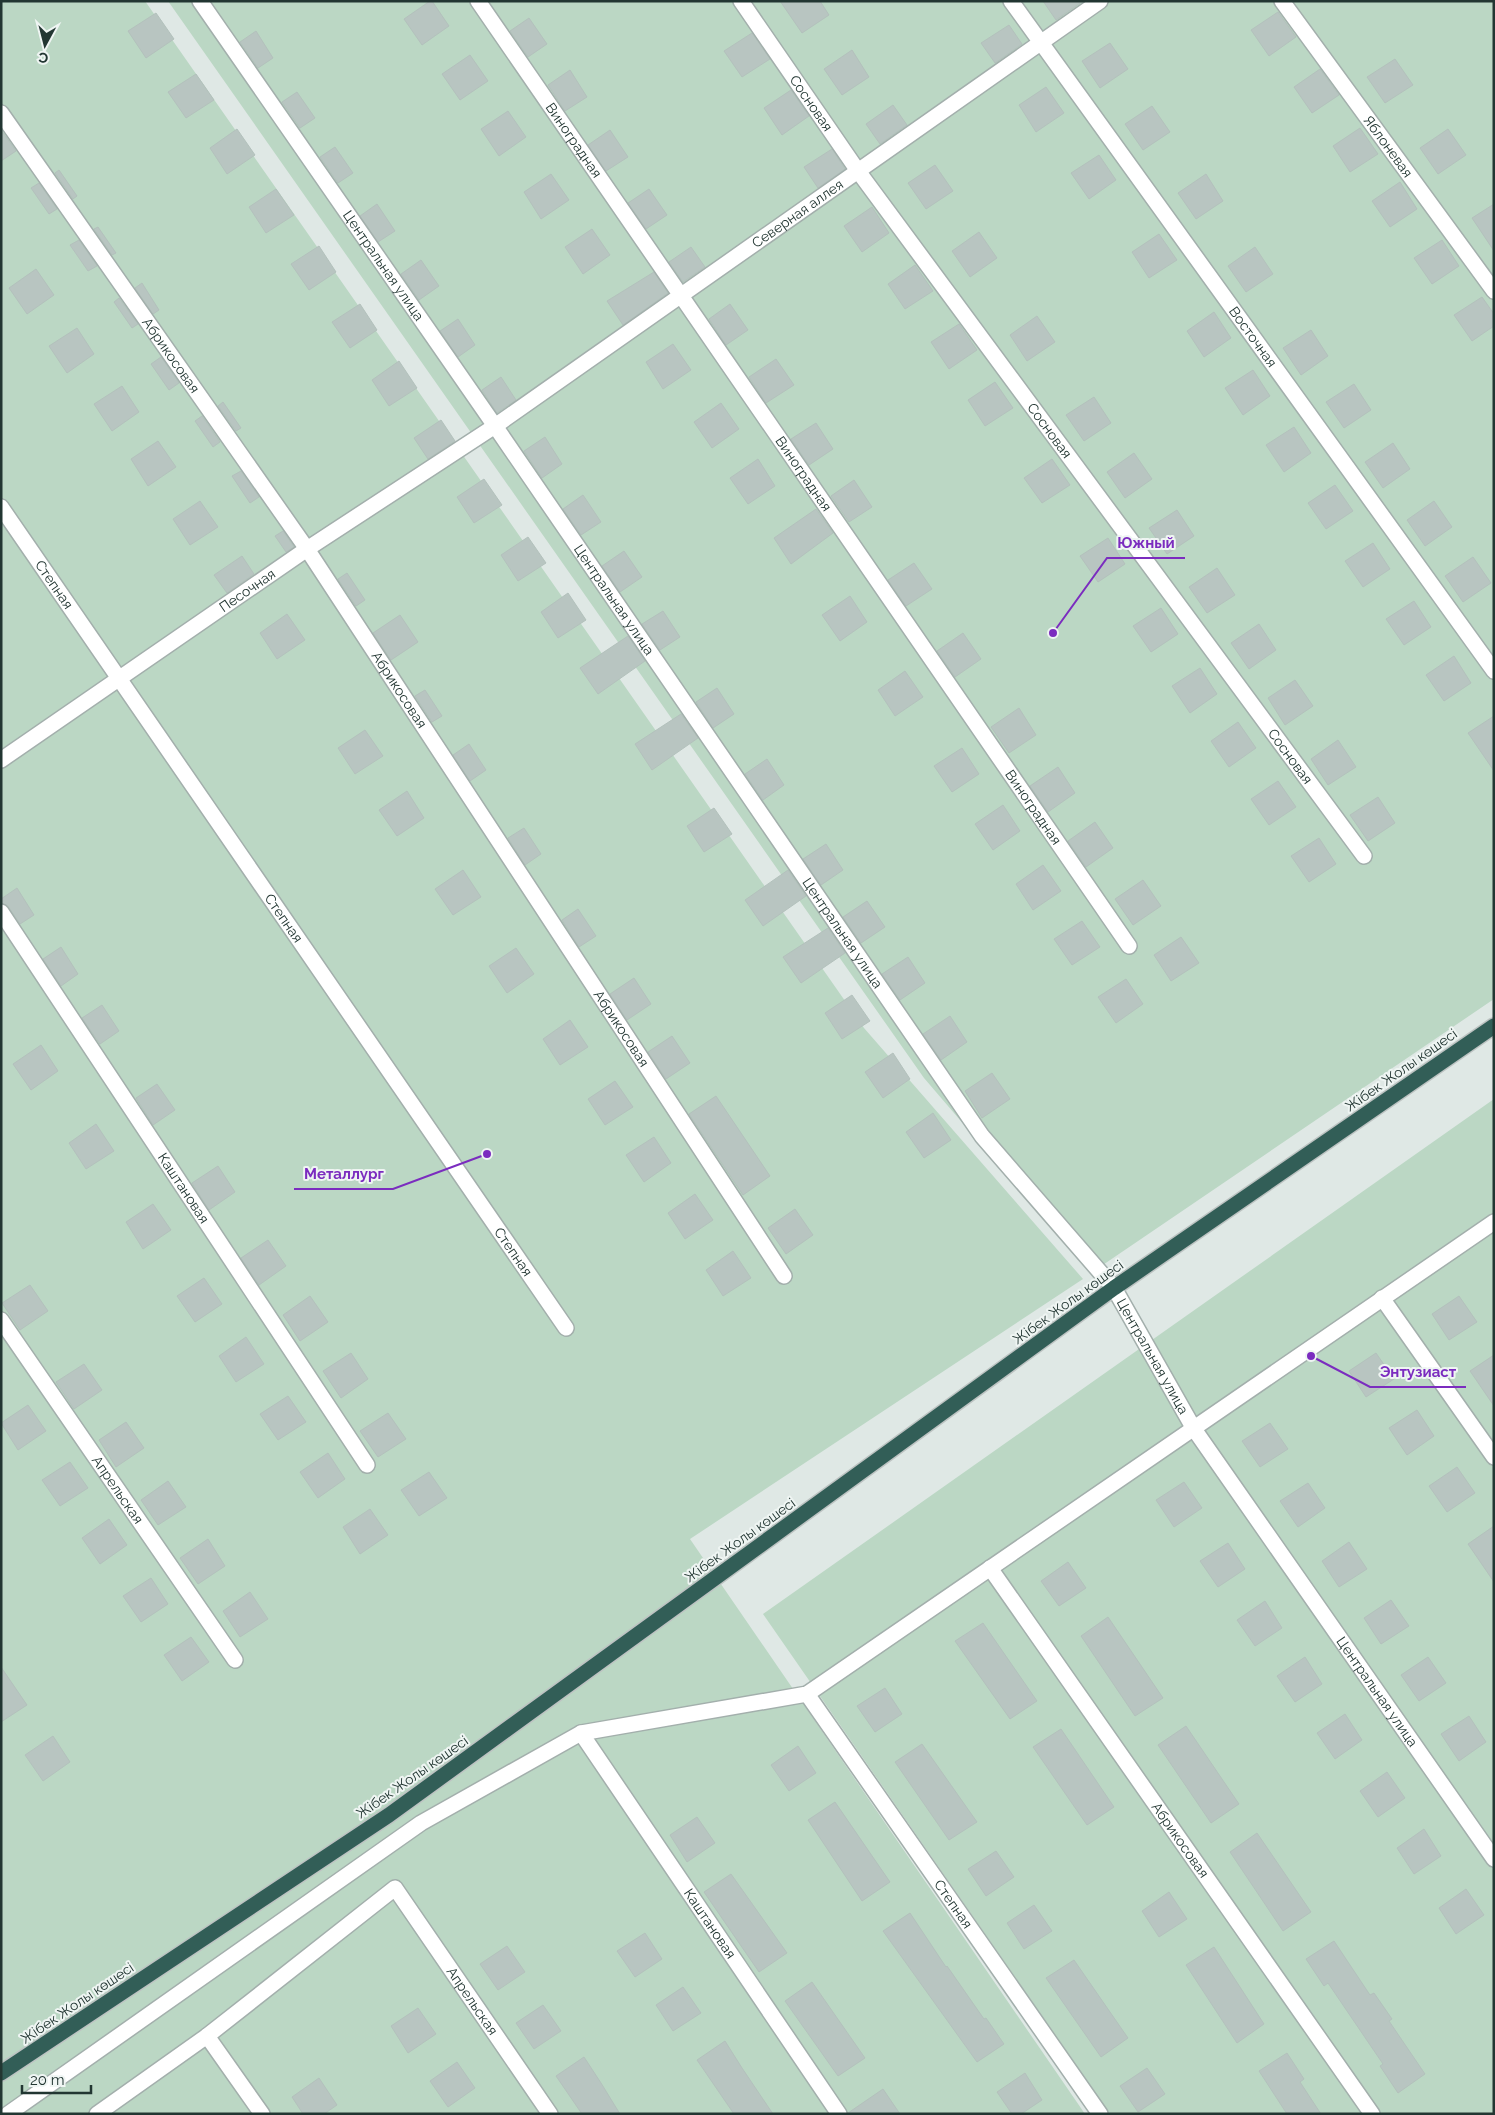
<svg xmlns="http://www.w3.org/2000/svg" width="1495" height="2115" viewBox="0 0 1495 2115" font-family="Raleway,sans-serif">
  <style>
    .green { fill: #bbd7c4 }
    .building { fill: #b8c5c1; stroke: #b3c1bc }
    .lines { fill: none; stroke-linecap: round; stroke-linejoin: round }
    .street-casing { stroke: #a3afac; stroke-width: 18 }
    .highway-casing { stroke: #bdc3c2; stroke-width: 18 }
    .street { stroke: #fff; stroke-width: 15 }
    .highway { stroke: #325e57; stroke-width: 15 }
    .labels { text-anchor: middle; stroke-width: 4; stroke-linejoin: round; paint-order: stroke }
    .street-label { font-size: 14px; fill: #223632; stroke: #eff5f3 }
    .leader { fill: none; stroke: #7b2cbf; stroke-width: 2 }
    .callout-dot { fill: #7b2cbf; stroke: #eff5f3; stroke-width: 2 }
    .callout-label { font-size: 15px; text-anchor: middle; font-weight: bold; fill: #7b2cbf; stroke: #eff5f3; stroke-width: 4; stroke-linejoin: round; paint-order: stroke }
  </style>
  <rect width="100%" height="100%" fill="#dfe8e5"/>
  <path class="green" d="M1,1h144l719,1027 219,251 -393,260 395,575h-1084z
    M168,1h1326v998l-403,274 -167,-195z
    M1494,1099v1015h-384l-347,-500z"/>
  <path class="building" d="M430,1h2l17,25 -27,19 -18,-26z
    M780,1h40l9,14 -27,18z
    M1043,1h40l-27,19z
    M1278,12l18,25 -27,19 -18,-26z
    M156,13l18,26 -28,19 -18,-27z
    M529,18l18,26 -19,13 -18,-26z
    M1009,25l13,19 -27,19 -14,-20z
    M256,31l17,27 -15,10 -18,-26z
    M752,33l18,26 -28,18 -18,-26z
    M1110,43l18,26 -28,19 -18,-27z
    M852,50l17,27 -27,18 -18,-26z
    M470,55l18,26 -28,19 -18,-26z
    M1395,59l18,26 -28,18 -18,-26z
    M1320,69l19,26 -27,18 -18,-26z
    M570,70l17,27 -22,14 -17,-26z
    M196,74l18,26 -28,18 -18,-26z
    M1046,87l18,26 -28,19 -17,-27z
    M791,90l18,26 -27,19 -18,-27z
    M297,92l18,26 -15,10 -18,-26z
    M893,105l14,20 -27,19 -14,-20z
    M1152,106l18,26 -27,18 -18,-26z
    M508,111l18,26 -27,19 -18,-27z
    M1360,128l18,26 -28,18 -17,-26z
    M237,129l18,26 -28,19 -17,-26z
    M1448,129l18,26 -28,19 -18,-26z
    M1,130l15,21 -15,10z
    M610,130l18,27 -22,14 -18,-26z
    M335,147l18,26 -15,10 -18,-26z
    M832,149l13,20 -27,19 -14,-21z
    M1099,155l17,25 -27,19 -18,-26z
    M935,165l18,26 -27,18 -18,-26z
    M59,170l18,26 -4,3 -18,-26z
    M551,174l18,26 -28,19 -17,-27z
    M1206,174l17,27 -27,18 -18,-26z
    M1400,182l17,27 -27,18 -18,-26z
    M39,183l18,26 -8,5 -18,-26z
    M276,189l18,26 -28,18 -17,-26z
    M649,189l18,26 -21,14 -18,-26z
    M377,204l18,27 -17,11 -18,-26z
    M1494,204v47l-22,-33z
    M872,207l17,26 -27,19 -18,-26z
    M98,227l18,26 -4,2 -18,-26z
    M592,229l18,26 -27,19 -18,-27z
    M979,232l18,26 -27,19 -18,-26z
    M1159,234l18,26 -28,18 -17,-26z
    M79,240l18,26 -9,5 -18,-26z
    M1442,240l17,26 -27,18 -18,-26z
    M319,246l17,26 -27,18 -18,-26z
    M691,247l14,20 -22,15 -14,-20z
    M1255,247l18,27 -27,18 -18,-26z
    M421,260l18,26 -20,14 -18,-26z
    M915,265l18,26 -28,18 -17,-25z
    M36,269l18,26 -27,19 -18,-26z
    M654,272l14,21 -45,32 -16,-24z
    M142,283l17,27 -6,4 -18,-26z
    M1482,297l12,17v12l-22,15 -18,-26z
    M119,298l19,26 -6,4 -18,-26z
    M360,304l17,26 -27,18 -18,-26z
    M730,304l18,26 -22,15 -17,-26z
    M1214,312l17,26 -27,19 -17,-26z
    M1037,316l18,26 -28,19 -17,-26z
    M458,319l17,26 -17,12 -18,-26z
    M959,324l18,26 -28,19 -18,-27z
    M77,328l17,26 -27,19 -18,-27z
    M1311,330l17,26 -27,19 -18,-27z
    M673,344l18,26 -28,19 -17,-27z
    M161,357l18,26 -10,7 -18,-26z
    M776,359l18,26 -28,18 -17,-26z
    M399,361l18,27 -28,18 -17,-26z
    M1253,370l17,26 -27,19 -18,-27z
    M501,377l15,23 -19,13 -15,-23z
    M995,382l18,26 -28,18 -17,-26z
    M1354,384l17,26 -27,18 -18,-26z
    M122,386l17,26 -27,19 -18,-27z
    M1094,397l17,26 -27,18 -18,-26z
    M223,402l18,26 -5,3 -18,-25z
    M721,403l18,26 -27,19 -18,-26z
    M202,416l18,26 -7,5 -18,-26z
    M441,420l14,21 -27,18 -14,-21z
    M816,423l17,26 -24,16 -18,-26z
    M1294,427l17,26 -27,19 -18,-27z
    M545,437l17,27 -20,14 -18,-27z
    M158,441l18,26 -28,19 -17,-27z
    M1393,443l17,26 -27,19 -18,-26z
    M1134,453l18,26 -27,19 -18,-26z
    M758,459l17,27 -27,18 -18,-26z
    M1052,459l18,26 -28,18 -18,-25z
    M241,471l18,26 -9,6 -18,-27z
    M484,479l18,26 -28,18 -17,-26z
    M854,480l18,27 -23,15 -18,-26z
    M1335,485l18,26 -27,18 -18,-26z
    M583,495l18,27 -20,13 -18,-26z
    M200,501l18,26 -28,18 -17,-26z
    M1434,501l18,26 -27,19 -18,-26z
    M816,509l17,24 -42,31 -17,-26z
    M1177,510l17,26 -27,18 -18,-26z
    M283,531l11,16 -8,5 -11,-16z
    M528,537l18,26 -28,18 -17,-26z
    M1108,538l17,26 -27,18 -18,-26z
    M1373,543l17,26 -27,18 -18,-26z
    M624,551l18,26 -22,15 -18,-26z
    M242,556l12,18 -27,19 -13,-18z
    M1473,557l18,26 -28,19 -18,-26z
    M914,563l18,26 -26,17 -18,-26z
    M1217,568l18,27 -28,18 -18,-26z
    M347,573l18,27 -9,6 -18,-27z
    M568,593l18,27 -28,18 -17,-26z
    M850,596l17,26 -27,19 -18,-26z
    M1414,601l17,26 -27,18 -18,-26z
    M1161,608l17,26 -27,18 -18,-26z
    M663,611l17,26 -20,13 -18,-26z
    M287,614l18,26 -28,19 -17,-26z
    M400,615l18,27 -27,18 -18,-27z
    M1259,624l17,26 -27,19 -18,-26z
    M963,633l18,26 -26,18 -18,-26z
    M628,636l17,25 -47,33 -18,-26z
    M1454,656l17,27 -27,18 -18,-26z
    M1200,668l17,26 -27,19 -18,-27z
    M905,671l18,26 -28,19 -17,-26z
    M1295,680l18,26 -28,19 -17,-27z
    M717,688l17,26 -21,14 -17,-26z
    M425,690l17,26 -10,6 -17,-26z
    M1019,708l17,27 -27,18 -18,-26z
    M681,714l17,24 -46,32 -17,-26z
    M1494,716v55l-26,-38z
    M1238,722l18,26 -27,19 -18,-26z
    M365,730l18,26 -28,18 -17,-26z
    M1338,740l18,27 -28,18 -17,-26z
    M469,744l17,26 -16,11 -17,-26z
    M962,748l17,26 -27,18 -18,-26z
    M767,759l17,26 -21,15 -18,-26z
    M1058,767l17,26 -27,19 -18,-26z
    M1278,781l18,26 -27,18 -18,-26z
    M407,791l17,27 -27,18 -18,-26z
    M1378,797l17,26 -27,18 -18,-26z
    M1003,805l17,26 -27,19 -18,-26z
    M714,808l18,26 -28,18 -17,-26z
    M1095,822l18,26 -27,19 -18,-26z
    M524,828l17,26 -16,11 -17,-27z
    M1319,838l17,26 -27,18 -18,-26z
    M826,844l17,26 -22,15 -18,-26z
    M1043,865l18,26 -28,19 -17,-26z
    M463,870l18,27 -28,18 -18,-26z
    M788,870l18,26 -43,30 -18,-26z
    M1143,880l18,26 -28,19 -18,-26z
    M17,888l17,27 -14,9 -12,-18 -7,-3v-4z
    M867,901l18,26 -24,16 -18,-26z
    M578,909l18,27 -17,11 -17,-27z
    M1082,921l18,26 -28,18 -18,-26z
    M828,928l17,25 -44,30 -18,-26z
    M1181,937l18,26 -28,18 -17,-26z
    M61,947l17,27 -17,12 -18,-27z
    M516,948l18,26 -27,19 -18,-27z
    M908,957l17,26 -25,17 -18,-26z
    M634,978l17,26 -24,16 -17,-26z
    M1126,979l17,25 -27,19 -18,-26z
    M852,995l18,26 -28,18 -17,-26z
    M102,1005l17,26 -19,13 -18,-26z
    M950,1016l17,26 -26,18 -18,-26z
    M570,1020l18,27 -28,18 -17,-26z
    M672,1036l18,27 -24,16 -18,-27z
    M41,1045l17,26 -27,19 -18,-26z
    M893,1053l17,26 -27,19 -18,-26z
    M992,1073l18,26 -28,19 -17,-27z
    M615,1081l18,26 -28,18 -17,-26z
    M157,1084l18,26 -22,15 -17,-27z
    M716,1096l54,80 -27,19 -54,-81z
    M933,1113l18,27 -27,18 -18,-26z
    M96,1124l18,27 -28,18 -17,-26z
    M654,1137l17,26 -27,19 -18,-27z
    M218,1166l17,26 -26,18 -17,-27z
    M695,1194l18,26 -28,19 -17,-26z
    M153,1204l18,26 -28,19 -17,-27z
    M795,1209l18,26 -27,19 -18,-26z
    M268,1240l18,26 -27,19 -18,-27z
    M733,1251l18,27 -28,18 -17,-26z
    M204,1278l18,26 -27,18 -18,-26z
    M30,1285l18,26 -28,19 -18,-27z
    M310,1296l18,26 -28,19 -17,-26z
    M1459,1296l18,26 -28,18 -17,-26z
    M246,1337l18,27 -28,18 -17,-26z
    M351,1353l17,26 -27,19 -18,-27z
    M1376,1353l18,26 -28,18 -17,-26z
    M1494,1355v51l-24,-35z
    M84,1364l18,26 -28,19 -18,-27z
    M288,1396l18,26 -28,18 -18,-26z
    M28,1405l18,26 -28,19 -17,-27z
    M1417,1410l17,26 -27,19 -18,-27z
    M388,1413l18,26 -28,18 -18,-26z
    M126,1422l18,26 -28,19 -17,-27z
    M1270,1423l18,26 -28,18 -18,-26z
    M328,1453l17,26 -27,19 -18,-26z
    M70,1462l18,26 -28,18 -18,-26z
    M1457,1467l18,26 -28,19 -18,-26z
    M429,1472l18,26 -28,18 -18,-26z
    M168,1481l18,26 -28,18 -17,-25z
    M1184,1482l18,26 -28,19 -18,-27z
    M1308,1483l17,25 -27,19 -18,-26z
    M370,1509l18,26 -28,19 -17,-27z
    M109,1519l18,26 -27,19 -18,-26z
    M1494,1526v56l-26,-38z
    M208,1539l17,27 -27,18 -18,-26z
    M1349,1542l18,27 -28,18 -17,-26z
    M1228,1543l17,26 -27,18 -18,-26z
    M1068,1562l18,26 -27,18 -18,-25z
    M151,1578l17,26 -27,18 -18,-26z
    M250,1592l18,27 -28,18 -17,-26z
    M1391,1600l18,26 -28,18 -17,-26z
    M1265,1601l17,27 -27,18 -18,-26z
    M1108,1617l55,81 -28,18 -54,-80z
    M983,1623l54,78 -27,18 -55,-78z
    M191,1637l18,25 -27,19 -18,-26z
    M1305,1657l17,27 -27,18 -18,-26z
    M1428,1657l18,26 -27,18 -18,-26z
    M1,1667l26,38 -26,17z
    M885,1688l17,26 -27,18 -18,-26z
    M1345,1714l17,26 -27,19 -18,-26z
    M1469,1716l17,26 -27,19 -18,-27z
    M1186,1726l53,78 -28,19 -53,-78z
    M1061,1729l53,78 -27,18 -54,-78z
    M53,1736l17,26 -27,19 -18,-26z
    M922,1744l55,78 -28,18 -54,-78z
    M798,1746l18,27 -27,18 -18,-26z
    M1387,1772l18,26 -27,19 -18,-26z
    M835,1802l55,80 -28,19 -54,-81z
    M697,1817l18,26 -28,19 -17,-27z
    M1424,1829l17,27 -27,18 -17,-26z
    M1257,1833l54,79 -28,19 -53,-79z
    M996,1851l18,26 -28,19 -18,-27z
    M731,1874l56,79 -28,19 -55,-80z
    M1466,1889l18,26 -28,19 -17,-26z
    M1169,1892l18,27 -28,18 -17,-26z
    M1034,1905l18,26 -28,18 -17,-26z
    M910,1913l36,54 1,-1 37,53 2,-1 18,26 -27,18 -94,-131z
    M645,1933l17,26 -27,18 -18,-26z
    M1334,1941l36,54 4,-2 18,26 -3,2 36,53 -27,19 -18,-27 3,-2 -55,-81 -4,3 -18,-27z
    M507,1946l18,26 -27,18 -18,-26z
    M1214,1947l50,77 -27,19 -51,-78z
    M1074,1960l54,78 -27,19 -55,-79z
    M812,1982l53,76 -27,18 -53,-75z
    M683,1987l18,26 -28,18 -17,-26z
    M543,2005l18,26 -27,18 -18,-26z
    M418,2008l18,26 -28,19 -17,-27z
    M725,2041l17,27 31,46h-39l-37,-54z
    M1287,2053l17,26 -4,3 21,32h-34l-28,-43z
    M584,2057l17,26 19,31h-38l-26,-38z
    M457,2062l18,26 -27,19 -18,-26z
    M1147,2068l18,26 -27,18 -18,-26z
    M1025,2073l17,27 -21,14h-9l-15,-22z
    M319,2078l18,27 -13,9h-21l-11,-17z
    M883,2089l17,25h-52v-1z"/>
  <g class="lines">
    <defs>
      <g id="street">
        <path id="s1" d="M200,1l295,425 487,710 132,152 80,141 300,430"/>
        <path id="s2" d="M478,1l651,945"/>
        <path id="s3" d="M741,1l117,170 506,685"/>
        <path id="s4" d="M1011,1l483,670"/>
        <path id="s5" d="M1282,1l212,290"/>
        <path id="s6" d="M1,113l306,436 477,727"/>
        <path id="s7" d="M1,507l565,821"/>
        <path id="s8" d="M1,760l306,-211 188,-123 605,-425"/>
        <path id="s9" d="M1,912l366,553"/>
        <path d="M1382,1298l112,159"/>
        <path id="s10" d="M1,1320l234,340"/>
        <path id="s11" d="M990,1568l382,546"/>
        <path id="s12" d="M807,1694l293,420"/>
        <path id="s13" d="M581,1733l258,381"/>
        <path d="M207,2036l55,78"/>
        <path d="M8,2114l413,-291 160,-90 226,-39 687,-472"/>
        <path id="s14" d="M97,2114l110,-78 188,-148 155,226"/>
      </g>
      <path id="highway" d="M1,2073l388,-258 725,-527 380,-262"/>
    </defs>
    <use href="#street" class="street-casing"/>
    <use href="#highway" class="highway-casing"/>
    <use href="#street" class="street"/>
    <use href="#highway" class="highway"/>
  </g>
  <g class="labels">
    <g class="street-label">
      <text dy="5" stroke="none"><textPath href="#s3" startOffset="124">Сосновая</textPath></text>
      <text dy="5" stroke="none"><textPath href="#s2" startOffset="169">Виноградная</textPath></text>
      <text dy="5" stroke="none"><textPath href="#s5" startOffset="180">Яблоневая</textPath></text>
      <text dy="5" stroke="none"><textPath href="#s8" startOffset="966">Северная аллея</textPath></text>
      <text dy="5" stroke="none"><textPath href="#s1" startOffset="322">Центральная улица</textPath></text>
      <text dy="5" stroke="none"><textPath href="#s4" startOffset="414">Восточная</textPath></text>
      <text dy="5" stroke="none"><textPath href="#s6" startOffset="296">Абрикосовая</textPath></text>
      <text dy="5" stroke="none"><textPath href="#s3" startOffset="529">Сосновая</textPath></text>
      <text dy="5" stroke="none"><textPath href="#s2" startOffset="574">Виноградная</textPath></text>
      <text dy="5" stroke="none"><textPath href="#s7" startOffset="94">Степная</textPath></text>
      <text dy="5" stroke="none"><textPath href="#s8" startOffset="299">Песочная</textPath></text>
      <text dy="5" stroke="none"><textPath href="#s1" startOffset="728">Центральная улица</textPath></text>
      <text dy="5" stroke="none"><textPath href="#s6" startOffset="701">Абрикосовая</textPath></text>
      <text dy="5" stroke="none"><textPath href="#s3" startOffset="934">Сосновая</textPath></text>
      <text dy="5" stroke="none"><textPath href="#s2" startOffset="979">Виноградная</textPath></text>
      <text dy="5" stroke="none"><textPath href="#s7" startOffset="499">Степная</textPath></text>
      <text dy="5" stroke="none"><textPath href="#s1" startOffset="1132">Центральная улица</textPath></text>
      <text dy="5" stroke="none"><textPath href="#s6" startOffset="1106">Абрикосовая</textPath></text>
      <text transform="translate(1401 1070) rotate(-35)" y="5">Жібек Жолы көшесі</text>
      <text dy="5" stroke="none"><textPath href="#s9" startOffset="331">Каштановая</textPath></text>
      <text dy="5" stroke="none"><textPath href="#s7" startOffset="904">Степная</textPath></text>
      <text transform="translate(1068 1302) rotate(-36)" y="5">Жібек Жолы көшесі</text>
      <text dy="5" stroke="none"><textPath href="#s1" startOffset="1658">Центральная улица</textPath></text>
      <text dy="5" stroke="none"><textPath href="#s10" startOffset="206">Апрельская</textPath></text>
      <text transform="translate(740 1540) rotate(-36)" y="5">Жібек Жолы көшесі</text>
      <text dy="5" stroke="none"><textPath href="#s1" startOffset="2062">Центральная улица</textPath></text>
      <text transform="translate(412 1777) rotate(-35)" y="5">Жібек Жолы көшесі</text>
      <text dy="5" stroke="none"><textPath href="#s11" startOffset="332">Абрикосовая</textPath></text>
      <text dy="5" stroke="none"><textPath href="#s12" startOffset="256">Степная</textPath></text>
      <text dy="5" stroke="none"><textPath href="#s13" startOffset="230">Каштановая</textPath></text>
      <text dy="5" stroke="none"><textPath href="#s14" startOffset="511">Апрельская</textPath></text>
      <text transform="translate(77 2003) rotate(-34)" y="5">Жібек Жолы көшесі</text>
    </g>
  </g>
  <path class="leader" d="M1053 633L1107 558H1185M487 1154L393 1189H294M1311 1356L1370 1387H1466"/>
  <g class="callout-dot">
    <circle cx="1053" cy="633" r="5"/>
    <circle cx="487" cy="1154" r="5"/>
    <circle cx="1311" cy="1356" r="5"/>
  </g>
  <g class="callout-label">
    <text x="1146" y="548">Южный</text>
    <text x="344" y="1179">Металлург</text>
    <text x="1418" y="1377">Энтузиаст</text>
  </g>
  <rect width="1495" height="2115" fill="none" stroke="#223632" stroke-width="5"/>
  <g transform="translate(45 45) rotate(187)" stroke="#eff5f3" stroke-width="4" paint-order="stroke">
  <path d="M0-4L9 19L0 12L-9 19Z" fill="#223632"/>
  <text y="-8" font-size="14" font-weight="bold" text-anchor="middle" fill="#223632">С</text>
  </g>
  <path d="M22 2085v8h69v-8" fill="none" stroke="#223632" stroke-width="2.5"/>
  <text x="30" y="2085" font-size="15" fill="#223632" stroke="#eff5f3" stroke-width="4" paint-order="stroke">20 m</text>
</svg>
